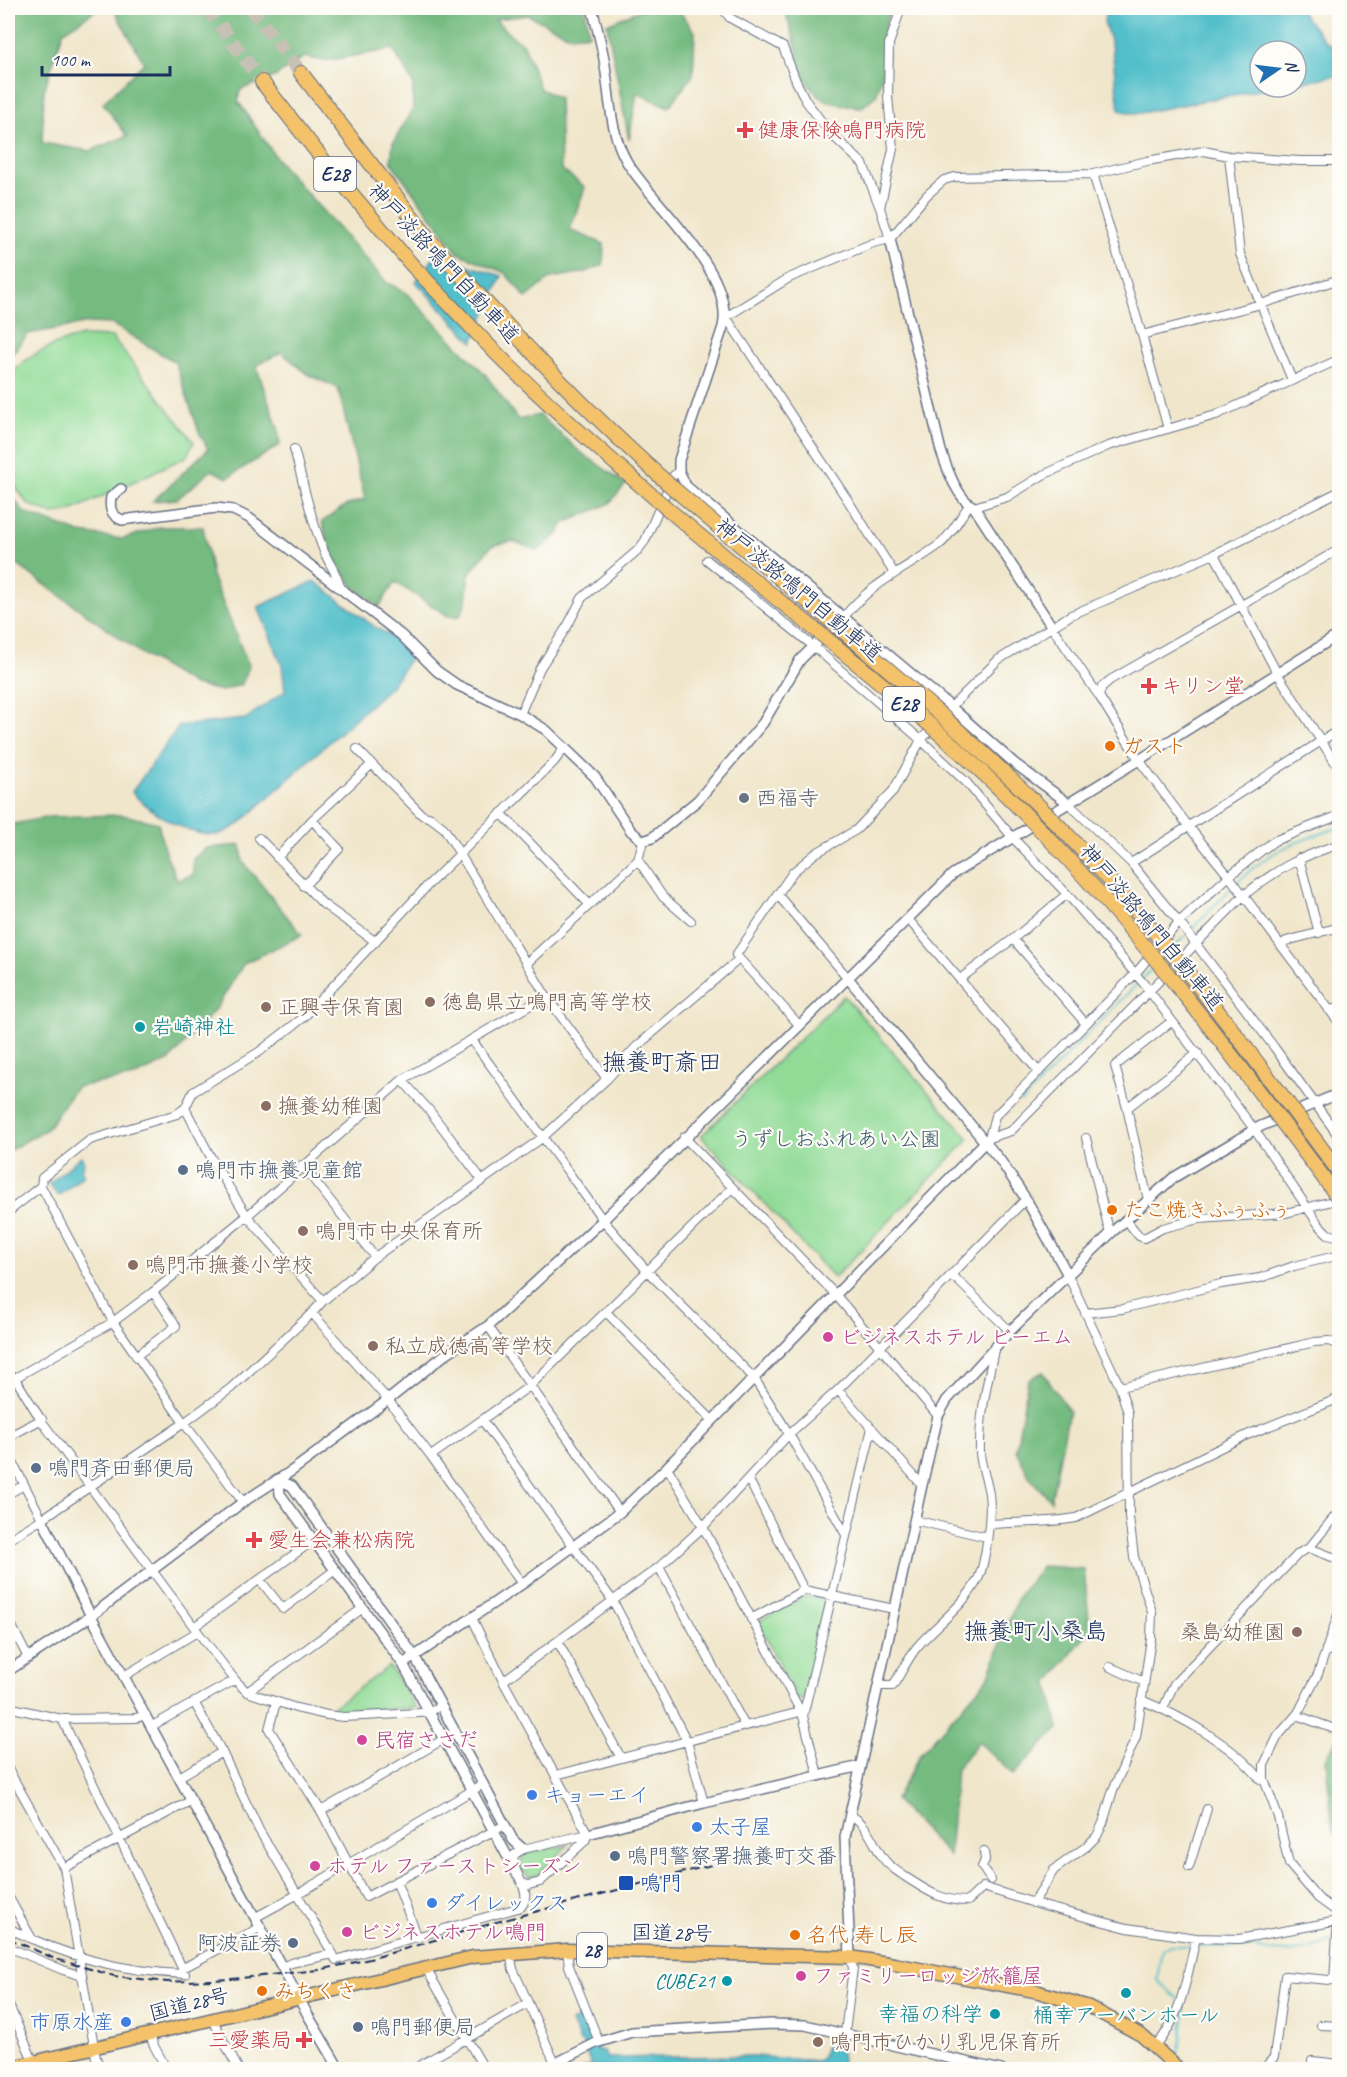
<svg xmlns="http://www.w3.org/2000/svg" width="1347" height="2077" viewBox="0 0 1347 2077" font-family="Caveat,'Klee One',sans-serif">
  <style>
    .green { fill: #91db97; stroke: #56857a; stroke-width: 1.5 }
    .forest { fill: #74bb80; stroke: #48756f; stroke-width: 1.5 }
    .water { fill: #52bfca; stroke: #367794; stroke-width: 1.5 }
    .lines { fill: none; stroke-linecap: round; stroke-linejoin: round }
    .stream { stroke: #52bfca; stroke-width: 2 }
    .motorway-tunnel { stroke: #c5c1b5; stroke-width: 14; stroke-dasharray: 14 7; stroke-linecap: butt }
    .minor-casing { stroke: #666f84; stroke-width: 10 }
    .tertiary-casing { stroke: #666f84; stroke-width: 12 }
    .trunk-casing { stroke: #666f84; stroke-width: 15 }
    .motorway-casing { stroke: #666f84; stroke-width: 16 }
    .minor { stroke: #fff; stroke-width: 8 }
    .tertiary { stroke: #fff; stroke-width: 9 }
    .trunk { stroke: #f3c26a; stroke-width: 12 }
    .motorway { stroke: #f3c26a; stroke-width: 14 }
    .rail { stroke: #1b2f5e; stroke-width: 2; stroke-dasharray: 9 4.5; stroke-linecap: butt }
    .motorway-bridge-casing { stroke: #666f84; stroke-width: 16; stroke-linecap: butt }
    .motorway-bridge { stroke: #f3c26a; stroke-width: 14 }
    .health-dot { fill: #e0444e; stroke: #fdfcf7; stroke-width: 2 }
    .food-dot { fill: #e8710a; stroke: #fdfcf7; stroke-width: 2 }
    .worship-dot { fill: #6b7280; stroke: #fdfcf7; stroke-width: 2 }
    .education-dot { fill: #8d6e63; stroke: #fdfcf7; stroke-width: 2 }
    .culture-dot { fill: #0f9aa8; stroke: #fdfcf7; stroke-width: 2 }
    .service-dot { fill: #5c6f8a; stroke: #fdfcf7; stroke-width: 2 }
    .hotel-dot { fill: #d1479c; stroke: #fdfcf7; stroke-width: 2 }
    .shop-dot { fill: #3f7fe0; stroke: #fdfcf7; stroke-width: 2 }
    .transit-dot { fill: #1a4fb4; stroke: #fdfcf7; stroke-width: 2 }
    .labels { text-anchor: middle; stroke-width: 4.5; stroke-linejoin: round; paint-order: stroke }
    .shield { fill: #fdfcf7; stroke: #5f6c8c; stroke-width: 1.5 }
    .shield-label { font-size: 20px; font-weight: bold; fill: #1b2f5e }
    .health-label { font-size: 21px; fill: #be3a42; stroke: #fdfcf7; text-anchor: start }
    .street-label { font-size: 21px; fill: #1b2f5e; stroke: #fdfcf7 }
    .food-label { font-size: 21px; fill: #c56008; stroke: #fdfcf7; text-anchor: start }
    .worship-label { font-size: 21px; fill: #5b616d; stroke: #fdfcf7; text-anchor: start }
    .education-label { font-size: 21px; fill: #785e54; stroke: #fdfcf7; text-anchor: start }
    .culture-label { font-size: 21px; fill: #0d838f; stroke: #fdfcf7; text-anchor: end }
    .park-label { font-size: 21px; fill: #385a6c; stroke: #fdfcf7 }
    .service-label { font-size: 21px; fill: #4e5e75; stroke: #fdfcf7; text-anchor: start }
    .hotel-label { font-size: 21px; fill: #b23c85; stroke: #fdfcf7; text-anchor: start }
    .shop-label { font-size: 21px; fill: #366cbe; stroke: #fdfcf7; text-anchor: start }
    .transit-label { font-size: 21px; fill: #164399; stroke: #fdfcf7; text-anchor: start }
    .quarter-label { font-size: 24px; fill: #1b2f5e; stroke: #fdfcf7 }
  </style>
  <rect width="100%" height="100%" fill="#fdfcf7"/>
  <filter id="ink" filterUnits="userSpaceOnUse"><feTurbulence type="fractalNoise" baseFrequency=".0167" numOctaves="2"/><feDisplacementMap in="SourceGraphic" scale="12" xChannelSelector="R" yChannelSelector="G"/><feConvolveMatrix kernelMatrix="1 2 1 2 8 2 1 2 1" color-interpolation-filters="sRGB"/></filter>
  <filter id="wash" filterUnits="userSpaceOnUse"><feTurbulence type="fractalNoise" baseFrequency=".008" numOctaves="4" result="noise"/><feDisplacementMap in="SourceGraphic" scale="24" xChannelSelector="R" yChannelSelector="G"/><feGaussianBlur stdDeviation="1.35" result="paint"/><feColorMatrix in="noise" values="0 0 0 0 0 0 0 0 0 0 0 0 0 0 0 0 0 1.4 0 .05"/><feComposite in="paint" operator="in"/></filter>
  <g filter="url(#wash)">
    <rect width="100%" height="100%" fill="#f0e6cb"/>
    <path class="green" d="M82,336l30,1 82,105 -8,15 -117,55 -17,2 -24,-10 -20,-27v-97c15,-25 47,-37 74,-44z
      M844,996l125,143 -135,139 -133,-142z
      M805,1596l21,4 -23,100 -7,-1 -38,-78z
      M389,1666l27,42 -82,3 -1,-4z
      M568,1845l-30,30 -8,2c-10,-6 -13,-16 -3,-24z"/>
    <path class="forest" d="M8,8h91l-36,24 -19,58 -2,53 48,8 37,-15 -24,-33 41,-40 -31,-55h472l4,26 -18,2 -43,-21 -33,4 12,13 17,13 16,44 19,9 2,71 24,18 -15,43 34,14 -1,21 -17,7 -35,6 -25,20 -21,-25 -47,-20 -67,-91 2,-19 20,-34v-26l-20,-34 -69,12 -20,-4 -28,19 -36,14 -2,11 41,61 108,121 17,8 81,83 33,46 21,-5 40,36 47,33 -17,20 -45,19 -6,11 -20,17 -25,-10 -22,5 -22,28 -3,27 -6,15h-12l-53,-34 -16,25 -27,-22 -19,-27 -11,-36 23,-16 20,-7 -27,-111 -29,-13 -28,-23 -25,14 22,62 2,17 -53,33 -15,-8 -35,29 -24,2 55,-52 -9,-17 -24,-70 -63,-38 -23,-1 -61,11 -20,25z
      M644,8h33l18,24 -2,43 -24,32 -32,-14 -8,47 -22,-116z
      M784,8h104l1,3 -7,29 5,16 -5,20 -6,19 -14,12c-12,-1 -26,-2 -37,-7 -23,-13 -26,-38 -31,-61 -3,-11 -7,-21 -10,-31z
      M8,490l15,22 57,21 42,6 38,-12h43l9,49 37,91 -7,17 -20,7 -28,-6 -49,-29 -137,-98z
      M122,815l36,8 6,26 13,31 16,-5v-16l13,-11 35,-3 2,17 59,73 -58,28 -27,44 -47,53 -36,17 -58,10 -29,42 -39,22v-326l41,-8z
      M1043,1372l26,39 -18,90 -21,-23 -14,-28 12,-70z
      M1042,1566l42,3 6,61 -42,53 11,45 -46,47 -34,-33 -23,26 -7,88 -54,-56 26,-47 67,-75 30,-81z
      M1336,1740l4,1 -1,96 -6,-5 -7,-72z"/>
    <path class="water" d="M1107,8h191l27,33 14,10v24l-43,8v-32h-36v36h16l-141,27 -16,-4 -7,-62 -8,-27z
      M436,255l66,21 -29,66 -57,-60z
      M315,581l60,46 20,12 16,18 -20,29 -153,139c-6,3 -15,9 -22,10 -25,2 -69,-24 -84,-43l47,-66 66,-7 40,-28 -3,-26 -24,-58z
      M81,1156l3,6 -3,8 3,5 -26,21 -9,-12z
      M580,2018l1,4 5,2 11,25 4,2 2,-1 4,8 146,-2 63,5 5,-2 7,-18 12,3 3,25h-261l9,-3 -8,-23 -3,-1 -9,-20z"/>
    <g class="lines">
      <path class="stream" d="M1190,931c22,-22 51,-57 77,-73 22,-15 48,-22 73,-31
        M1173,948l13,-13
        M1143,978l11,-11
        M1021,1102l118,-120
        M1198,1946l55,1 14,4 22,1 20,-3 27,-10
        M1178,1999l-21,-19 5,-31 9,-3h21
        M1176,2061l6,-25 3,-30 -3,-3"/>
    </g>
  </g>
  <g filter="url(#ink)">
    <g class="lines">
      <path class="motorway-tunnel" d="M207,8l55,74
        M250,8l51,65"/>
      <defs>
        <path id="minor" d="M722,8l8,10 53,29 13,34 10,20 24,32 33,31 17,44
          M1229,156l11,98 52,126
          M1093,174l49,161 26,94
          M890,239l-10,-31 13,-59 -5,-52 1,-53 12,-36
          M1142,335l119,-31 79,-25
          M294,449c9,33 16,68 29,100 5,14 15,25 17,39
          M974,507l33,-10 36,-22 65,-29 108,-31 124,-56
          M1214,554l63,119 63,97
          M707,560l106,86 108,94 46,43 46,55 54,56 77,90 110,145 65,96 9,9 12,3
          M894,573l-47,-74 -121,-182 63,-39 84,-35 17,-4 37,-44 17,-15 11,-3 138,-3 54,-13 57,-10 25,5 71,5h40
          M844,617c25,-33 62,-48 95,-72 12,-9 21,-28 31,-41
          M1052,627l47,69 40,64 50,67 43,53 108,144
          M1099,696l3,-9 8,-7 230,-131
          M520,714l20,-46 28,-43 14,-27 56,-48 7,-9 28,-65 6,-5
          M357,749l65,66 9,3 13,10 102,168 61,83
          M1068,803l63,60 48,59 95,125 66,91
          M501,813l89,92
          M259,838l64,66 53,38
          M277,858l35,-38 60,-56
          M1299,858l20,75
          M638,860l25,37 28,24
          M1131,863l209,-134
          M304,886l35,-37 -27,-29
          M777,894l70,83
          M908,919l131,153
          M1013,939l73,85
          M1281,946l5,-5 54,-14
          M527,963l111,-103 5,-19
          M960,979l53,-40 54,-45
          M1329,1010l11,-2
          M800,1026l-64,-71 57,-83 23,-19 40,-23 37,-39 28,-51 30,-33 47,-47 73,-45 143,-61 126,-63
          M472,1040l131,180 45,52 106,106 35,56 57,101
          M402,1080l27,30 53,70
          M185,1108l30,57 32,51 76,85
          M1127,1108l-12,-42 57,-45
          M684,1137l151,157 103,122
          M989,1138l6,-22 140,-142 44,-52 50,-46 45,-35 66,-26
          M989,1138l22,-7 233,-236c34,-26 54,-38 96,-51
          M1086,1138l24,96
          M302,1165l73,92
          M41,1186l72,136 71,101 59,79
          M1148,1200l-21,-92 71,-55
          M8,1212l33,-26 1,-8 48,-38 87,-26 8,-6 8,-16 66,-40 44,-34 126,-134 125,-122 11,-15
          M1126,1220l13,16 5,2 19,-10 36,-9 87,-6 54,-14
          M951,1274l59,57
          M312,1313l76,87 43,56 91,128
          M607,1313l105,107
          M1085,1313l37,-4 99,-25 39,-6 34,-12 46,-11
          M488,1326l132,186
          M136,1356l40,-30 -23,-34
          M15,1378l28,45 151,204 41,53 12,12 49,16 31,7 17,2 75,-4 11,-1 11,-7
          M8,1385l7,-7 98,-56 40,-30 94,-76 155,-136 144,-84
          M1120,1387l195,-45 14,-1 11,5
          M838,1390l84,95
          M482,1420l131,181 74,140 17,62
          M8,1437l34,-18
          M8,1453l34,66
          M431,1456l100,-71 201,-197
          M667,1467l36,60 100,189 15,59
          M748,1478l56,112
          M8,1494l16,-9
          M914,1520l73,17
          M989,1524c28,-2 60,-1 87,-6l171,-83 93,-37
          M8,1540l34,-21 142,-96 47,-35 81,-75 11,-12 52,-44 167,-119 65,-59 29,-32 102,-87
          M1309,1548l31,12
          M659,1567l86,159
          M260,1580l23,29 52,-39
          M1340,1609l-22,65 -20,39 -20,23 -14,29v14l14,38 11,47 29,34 22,16
          M8,1618l20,40
          M472,1618l31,63 85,153
          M751,1619l53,-29 90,19
          M194,1627l120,-87
          M558,1642l63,116
          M1326,1649l14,5
          M1110,1667l34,15
          M124,1676l73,-44
          M503,1681l156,-114 44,-40 86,-93 49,-44 188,-191
          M878,1686h15c8,-13 15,-28 24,-39 20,-23 47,-41 61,-68 8,-17 14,-67 11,-85 -2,-14 -8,-27 -9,-41 -1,-35 7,-69 14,-103
          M247,1692l116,-84
          M1141,1700c38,15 94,46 119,79h4
          M194,1702l28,50
          M276,1702l-7,27 52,82 45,86 139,-72
          M8,1707l54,12 74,-1 10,-3
          M1163,1709l11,-25 125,-131 10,-5 31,-38
          M1296,1715l44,16
          M803,1716l69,-288
          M152,1726l83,-46
          M8,1769l56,99 32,190 5,12
          M556,1775l244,-63
          M179,1777l43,-25 37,78 74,124
          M321,1811l135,-79
          M850,1815c18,9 22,27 33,43 6,9 13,12 21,18 22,14 36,25 64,25l15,-14 64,20 80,21 69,10 43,1 99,-18
          M984,1851l1,9 -3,7 9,13
          M1189,1867l18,-58
          M64,1868l128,-68
          M396,1881l22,57
          M522,1883l7,2 11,-3 45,-41 3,-7
          M8,1896l24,43
          M1033,1903l21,-33 33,-24 10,-10 6,-13 10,-33 23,-53 15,-98 1,-27 -18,-55 -5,-40 -1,-104 -8,-26 -52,-112
          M256,1917l42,-23 185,-110
          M8,1928c57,28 113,44 177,46l-123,-255
          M8,1947l55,23 19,6
          M567,1950l2,16 30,76
          M510,1953l3,16 42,94
          M282,1967l9,-4 42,-9 3,6 185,-53c14,-17 -11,-33 -7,-52l9,-6 65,-15
          M425,1967l60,103
          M183,1968l78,-41
          M1334,1980l4,-61
          M8,2003l29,67
          M213,2019l6,14 20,37
          M1321,2025l19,1
          M150,2033l3,11 14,26
          M845,2033l8,-65 -3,-11
          M1155,2047c27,-30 32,-72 41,-109
          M1312,2061l28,3
          M412,2070l115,-66
          M1263,2070l11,-13 11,-81 55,5"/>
        <path id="tertiary" d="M592,8c5,19 10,38 13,57 5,34 5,68 22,97 27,44 108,110 96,165l-44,133v11l7,15 265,221 63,56 54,40
          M890,239l51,212c6,17 16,48 33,56l78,120
          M121,489l-10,8c-2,12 0,18 11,23l94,-12 17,2 16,8 152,117 36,36 20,14 63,29 26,16 49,47 36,54 12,10 9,-3 46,-38 65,-77 37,-63 37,-37
          M847,977l153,183 26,39 42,76
          M279,1480l1,14 123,170 114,210
          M279,1480l13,6 123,171 98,183 10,9
          M403,1664l119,-80 98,-72 47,-45 322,-329
          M8,1671l83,-55 -49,-97
          M588,1834l116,-31 156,-37
          M850,1957l-5,-120 77,-352 16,-69 9,-16 63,-69 100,-97 63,-56 86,-51 81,-34
          M340,2070l-31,-53 -218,-401 152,-114 50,-32 95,-70 59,-47 41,-27 115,-106 350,-346 186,-114 201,-126
          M542,2070l54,-27 36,-11 140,-8 33,1 196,45"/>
        <path id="trunk" d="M8,2068l465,-111 94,-7 283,7 44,7 145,28 50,15 52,28 39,35"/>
        <path id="motorway" d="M301,73l127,165
          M262,82l66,84 83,98"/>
      </defs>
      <use href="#minor" class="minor-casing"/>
      <use href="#tertiary" class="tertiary-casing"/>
      <use href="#trunk" class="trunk-casing"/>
      <use href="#motorway" class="motorway-casing"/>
      <use href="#minor" class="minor"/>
      <use href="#tertiary" class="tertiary"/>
      <use href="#trunk" class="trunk"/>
      <use href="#motorway" class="motorway"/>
      <path class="rail" d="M8,1938l45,20 61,18 53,6 65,-3 87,-9 51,-11 123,-36 222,-59"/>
      <defs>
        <path id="motorway-bridge" d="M428,238c77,87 156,172 244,249 121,105 248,203 363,315 115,112 209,243 305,371
          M411,264c28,29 55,58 83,87 51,51 107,100 162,148 122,105 255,199 369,315 117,118 216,252 315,386"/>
      </defs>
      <use href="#motorway-bridge" class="motorway-bridge-casing"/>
      <use href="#motorway-bridge" class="motorway-bridge"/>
    </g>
  </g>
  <g class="health-dot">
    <path d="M742 121h6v6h6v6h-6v6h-6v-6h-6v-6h6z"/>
    <path d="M1146 677h6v6h6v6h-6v6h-6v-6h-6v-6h6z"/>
    <path d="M251 1531h6v6h6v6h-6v6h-6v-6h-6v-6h6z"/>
    <path d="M301 2031h6v6h6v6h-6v6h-6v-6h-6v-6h6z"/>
  </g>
  <g class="food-dot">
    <circle cx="1110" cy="746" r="6"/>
    <circle cx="1112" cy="1210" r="6"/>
    <circle cx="795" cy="1935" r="6"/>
    <circle cx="262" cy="1991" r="6"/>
  </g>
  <circle class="worship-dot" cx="744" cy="798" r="6"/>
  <g class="education-dot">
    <circle cx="430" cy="1002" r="6"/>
    <circle cx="266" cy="1007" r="6"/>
    <circle cx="266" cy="1106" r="6"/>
    <circle cx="303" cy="1231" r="6"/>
    <circle cx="133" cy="1265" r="6"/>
    <circle cx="373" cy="1346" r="6"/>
    <circle cx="1297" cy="1632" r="6"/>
    <circle cx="818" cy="2042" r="6"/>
  </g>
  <g class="culture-dot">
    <circle cx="140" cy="1027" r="6"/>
    <circle cx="727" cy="1981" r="6"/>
    <circle cx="1126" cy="1993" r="6"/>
    <circle cx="995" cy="2014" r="6"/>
  </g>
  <g class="service-dot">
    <circle cx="183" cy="1170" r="6"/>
    <circle cx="36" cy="1468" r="6"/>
    <circle cx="615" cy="1856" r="6"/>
    <circle cx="293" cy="1943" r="6"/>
    <circle cx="358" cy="2027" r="6"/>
  </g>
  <g class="hotel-dot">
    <circle cx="828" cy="1337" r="6"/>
    <circle cx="362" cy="1740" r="6"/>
    <circle cx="315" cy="1866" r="6"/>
    <circle cx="347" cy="1932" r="6"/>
    <circle cx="801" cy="1976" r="6"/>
  </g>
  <g class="shop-dot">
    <circle cx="532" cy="1795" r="6"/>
    <circle cx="697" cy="1827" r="6"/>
    <circle cx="432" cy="1903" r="6"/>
    <circle cx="126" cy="2022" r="6"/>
  </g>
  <rect class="transit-dot" x="618" y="1875" width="16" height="16" rx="3"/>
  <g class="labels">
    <g class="shield">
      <rect x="314" y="157" width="42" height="34" rx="4.5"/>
      <rect x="883" y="687" width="42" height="34" rx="4.5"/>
      <rect x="577" y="1933" width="30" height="34" rx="4.5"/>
    </g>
    <g class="shield-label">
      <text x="335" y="181">E28</text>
      <text x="904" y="711">E28</text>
      <text x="592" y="1957">28</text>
    </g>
    <g class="health-label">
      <text x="758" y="137">健康保険鳴門病院</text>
      <text x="1161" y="693">キリン堂</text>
      <text x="268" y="1547">愛生会兼松病院</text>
      <text x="292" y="2047" text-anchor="end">三愛薬局</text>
    </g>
    <g class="street-label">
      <text transform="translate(444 263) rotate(47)" y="7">神戸淡路鳴門自動車道</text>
      <text transform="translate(799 590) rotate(40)" y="7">神戸淡路鳴門自動車道</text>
      <text transform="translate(1152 927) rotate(50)" y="7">神戸淡路鳴門自動車道</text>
      <text transform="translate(672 1933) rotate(1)" y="7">国道28号</text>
      <text transform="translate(189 2004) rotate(-14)" y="7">国道28号</text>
    </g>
    <g class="food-label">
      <text x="1122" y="753">ガスト</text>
      <text x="1124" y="1217">たこ焼きふぅふぅ</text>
      <text x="807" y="1942">名代 寿し辰</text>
      <text x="274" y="1998">みちくさ</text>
    </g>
    <g class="worship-label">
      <text x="756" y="805">西福寺</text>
    </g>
    <g class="education-label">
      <text x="442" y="1009">徳島県立鳴門高等学校</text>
      <text x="278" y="1014">正興寺保育園</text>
      <text x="278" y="1113">撫養幼稚園</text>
      <text x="315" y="1238">鳴門市中央保育所</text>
      <text x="145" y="1272">鳴門市撫養小学校</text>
      <text x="385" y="1353">私立成徳高等学校</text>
      <text x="1285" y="1639" text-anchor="end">桑島幼稚園</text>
      <text x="830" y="2049">鳴門市ひかり乳児保育所</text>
    </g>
    <g class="culture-label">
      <text x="152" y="1034" text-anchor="start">岩崎神社</text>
      <text x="715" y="1988">CUBE21</text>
      <text x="983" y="2021">幸福の科学</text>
      <text x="1126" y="2022" text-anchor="middle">桶幸アーバンホール</text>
    </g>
    <g class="park-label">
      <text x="836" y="1146">うずしおふれあい公園</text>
    </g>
    <g class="service-label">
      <text x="195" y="1177">鳴門市撫養児童館</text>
      <text x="48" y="1475">鳴門斉田郵便局</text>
      <text x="627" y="1863">鳴門警察署撫養町交番</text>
      <text x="281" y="1950" text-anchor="end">阿波証券</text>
      <text x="370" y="2034">鳴門郵便局</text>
    </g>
    <g class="hotel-label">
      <text x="840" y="1344">ビジネスホテル ビーエム</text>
      <text x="374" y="1747">民宿ささだ</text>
      <text x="327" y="1873">ホテル ファーストシーズン</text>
      <text x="359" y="1939">ビジネスホテル鳴門</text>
      <text x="813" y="1983">ファミリーロッジ旅籠屋</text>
    </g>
    <g class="shop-label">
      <text x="544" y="1802">キョーエイ</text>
      <text x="709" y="1834">太子屋</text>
      <text x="444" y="1910">ダイレックス</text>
      <text x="114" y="2029" text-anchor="end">市原水産</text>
    </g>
    <g class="transit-label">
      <text x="640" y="1890">鳴門</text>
    </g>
    <g class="quarter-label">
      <text x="662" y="1070">撫養町斎田</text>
      <text x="1036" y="1639">撫養町小桑島</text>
    </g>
  </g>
  <rect width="1347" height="2077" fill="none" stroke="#fdfcf7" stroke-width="30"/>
  <g transform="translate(1278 69) rotate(76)"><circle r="28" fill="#fdfcf7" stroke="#a3aaba" stroke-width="1.5"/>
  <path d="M0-4.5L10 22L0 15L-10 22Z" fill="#1f6fb2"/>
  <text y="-9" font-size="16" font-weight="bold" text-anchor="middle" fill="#1b2f5e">N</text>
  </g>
  <path d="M42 66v9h128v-9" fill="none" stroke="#1b2f5e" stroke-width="3"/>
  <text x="51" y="66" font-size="18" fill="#1b2f5e" stroke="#fdfcf7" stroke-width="4.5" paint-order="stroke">100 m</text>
</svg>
